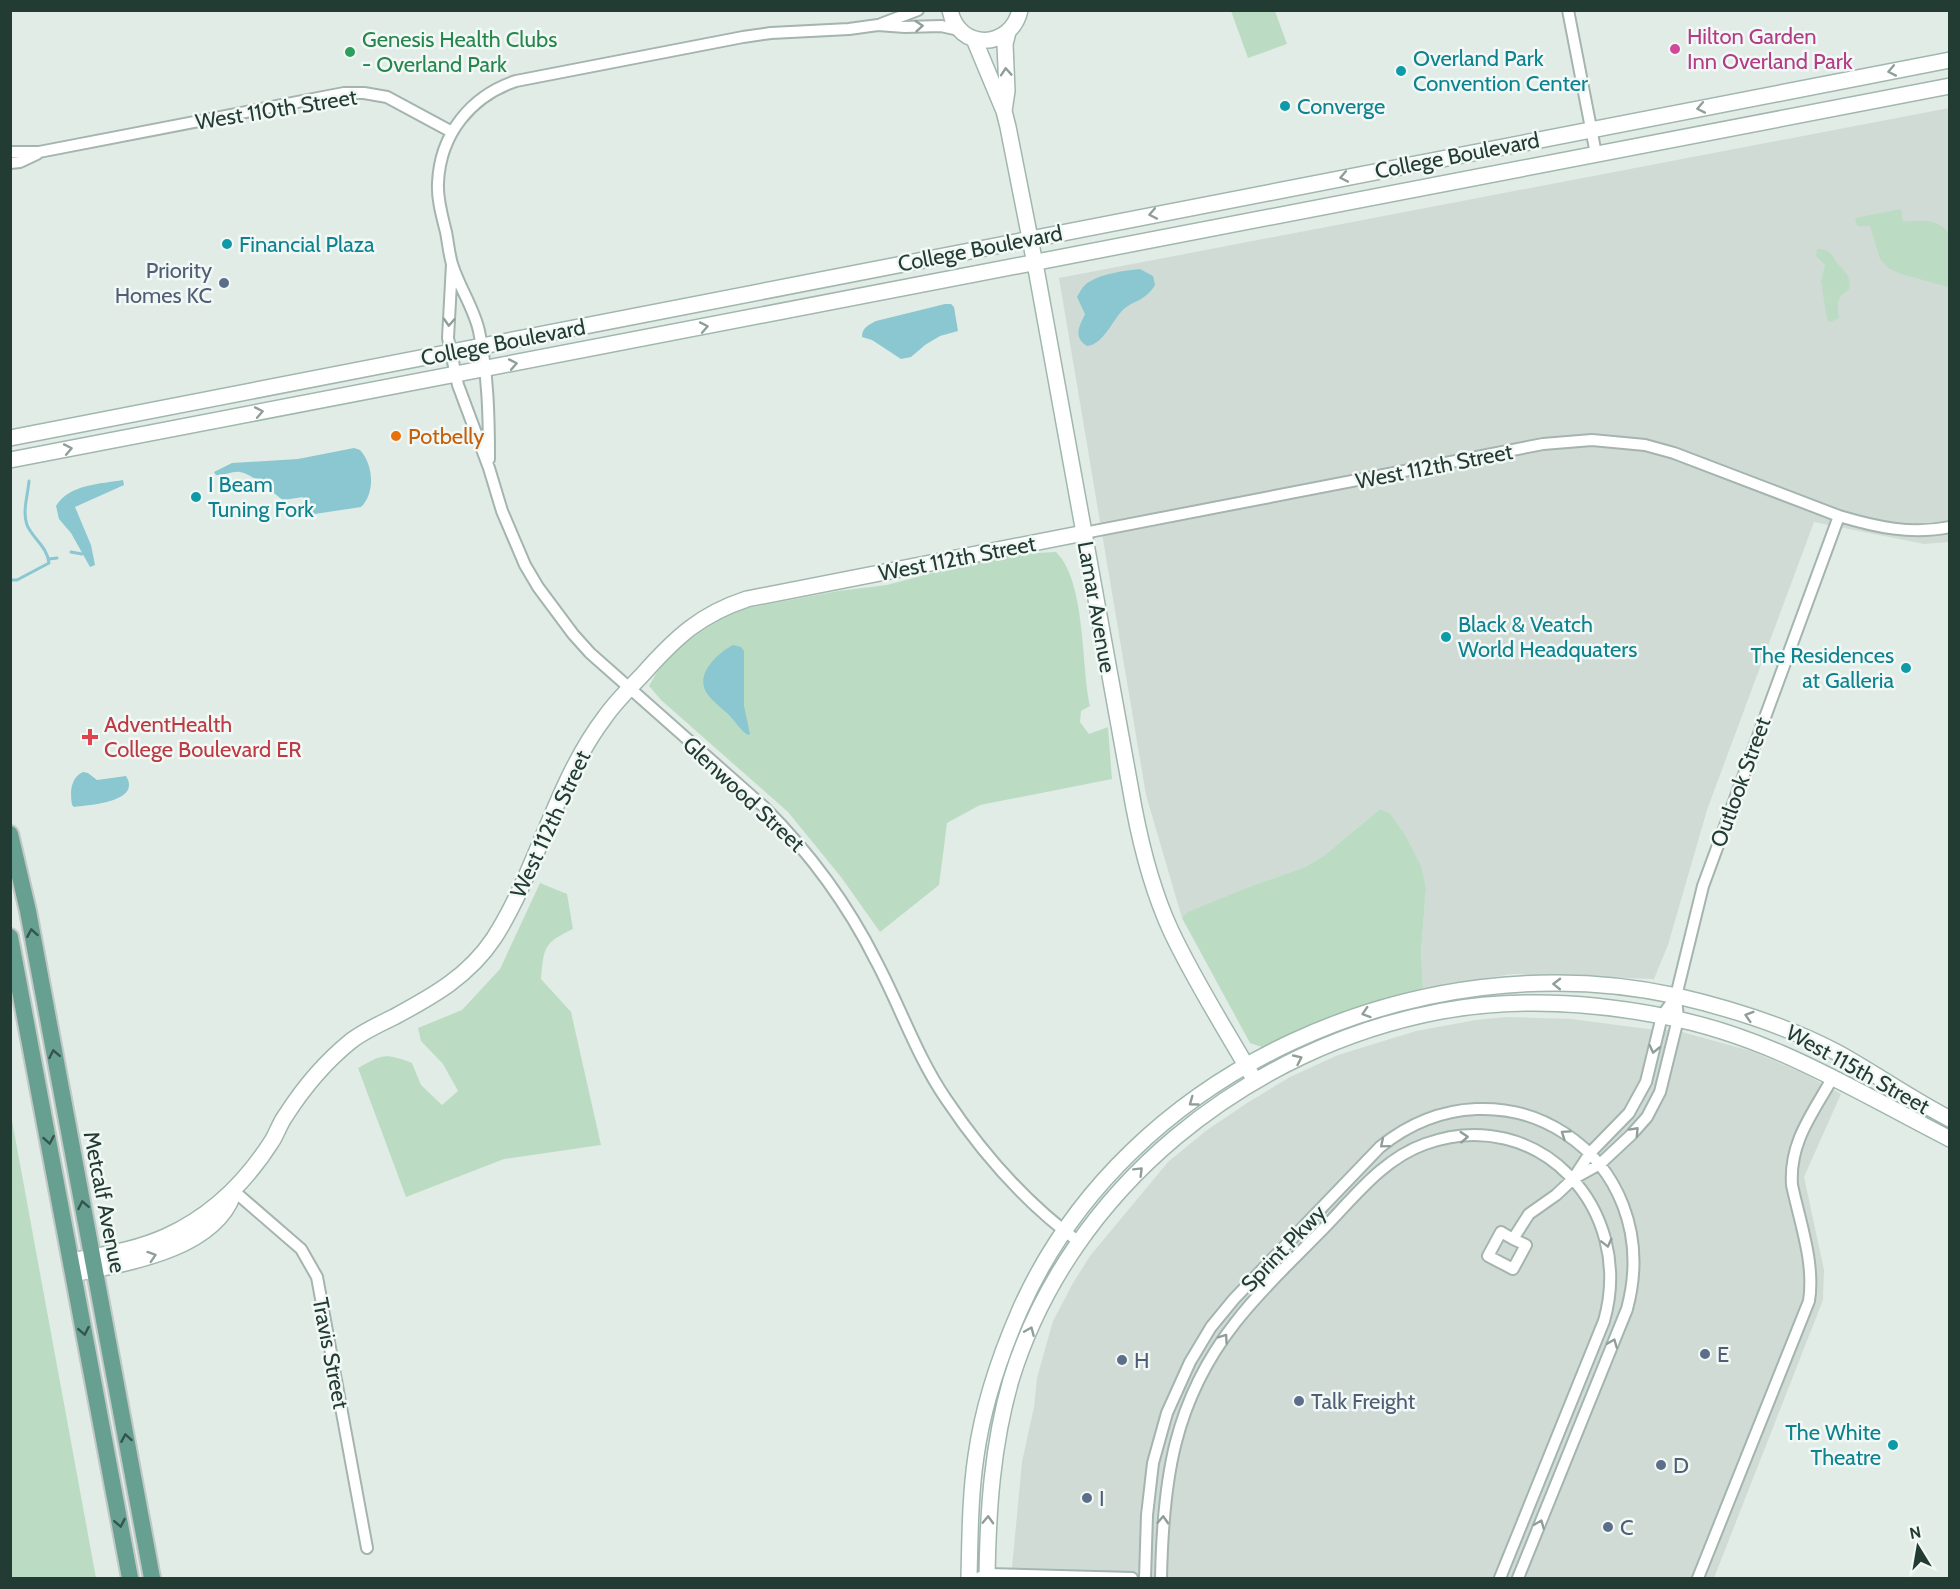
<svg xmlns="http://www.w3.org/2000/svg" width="1960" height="1589" viewBox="0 0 1960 1589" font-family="Cabin,sans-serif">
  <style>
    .built { fill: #d0dbd6 }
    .green { fill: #bbdcc3 }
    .water { fill: #8ac7d0 }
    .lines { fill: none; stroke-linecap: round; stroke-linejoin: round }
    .stream { stroke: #8ac7d0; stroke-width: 3 }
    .street-casing { stroke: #a4b4ae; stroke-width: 14 }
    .secondary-casing { stroke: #a0b7ae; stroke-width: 18 }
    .primary-casing { stroke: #c1c8c6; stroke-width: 20 }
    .street { stroke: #fff; stroke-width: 10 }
    .secondary { stroke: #fff; stroke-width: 15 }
    .primary { stroke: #67a090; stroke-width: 16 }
    .oneway { stroke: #909e9a }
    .oneway2 { stroke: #33554b }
    .hotel-dot { fill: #d1479c; stroke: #f2f8f5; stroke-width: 2 }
    .leisure-dot { fill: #2e9e5b; stroke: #f2f8f5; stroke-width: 2 }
    .culture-dot { fill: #0f9aa8; stroke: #f2f8f5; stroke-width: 2 }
    .service-dot { fill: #5c6f8a; stroke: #f2f8f5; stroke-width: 2 }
    .food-dot { fill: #e8710a; stroke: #f2f8f5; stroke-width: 2 }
    .health-dot { fill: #e0444e; stroke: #f2f8f5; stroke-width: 2 }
    .labels { text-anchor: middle; stroke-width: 5; stroke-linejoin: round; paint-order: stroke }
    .hotel-label { font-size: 22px; fill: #b23c85; stroke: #f2f8f5; text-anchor: start }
    .leisure-label { font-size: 22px; fill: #27864d; stroke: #f2f8f5; text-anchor: start }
    .culture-label { font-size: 22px; fill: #0d838f; stroke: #f2f8f5; text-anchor: start }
    .street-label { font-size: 22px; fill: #223c34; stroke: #f2f8f5 }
    .service-label { font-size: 22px; fill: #4e5e75; stroke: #f2f8f5; text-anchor: start }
    .food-label { font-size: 22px; fill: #c56008; stroke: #f2f8f5; text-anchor: start }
    .health-label { font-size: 22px; fill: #be3a42; stroke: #f2f8f5; text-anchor: start }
  </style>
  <rect width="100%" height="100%" fill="#e1ece7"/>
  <path class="built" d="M1949,108v434l-25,2 -110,-22 -107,288 -39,135 -14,34 -141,-5 -90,14 -2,-36 5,-63 -22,-56 -14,-20 -10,-4 -55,46 -20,12 -59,21 -57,24 -7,6 -36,-123 -87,-517z
    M1506,1017l65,2 77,10 27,1 76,21 52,22 38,21 -37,83 20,93 -1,30 -109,278h-703l11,-116 12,-55 3,-29 16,-57 20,-38 17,-27 78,-94 39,-32 40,-27 43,-26 48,-22 78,-24 60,-11z"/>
  <path class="green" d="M1231,11h44l12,33 -39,14z
    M1901,209l2,13c16,-2 35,-4 46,11l-1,54 -47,-13 -13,-6 -8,-9 -10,-33h-13l-2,-8z
    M1817,249c14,-1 15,8 22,16 7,8 13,13 10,25 -13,7 -12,14 -10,28l-8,4 -4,-2 -6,-39 4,-16 -9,-9z
    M1056,552c30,29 25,113 34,154l-9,5 -1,11 9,12 19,-7 4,52 -132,26 -33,18 -8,62 -59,47 -39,-55 -53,-65 -127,-112 -12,-14 8,-14 20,-23 32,-23 28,-16 101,-19 49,-6 68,-18 62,-13z
    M1380,809l10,4 14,20 17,33 5,23 -5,63 2,36c-56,15 -108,36 -161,59l-12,-4 -68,-125 6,-6 58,-24 59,-21 20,-12z
    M540,883l27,11 6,35c-30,14 -29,19 -32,50l30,33 30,133 -97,14 -98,38 -48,-129c26,-14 26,-15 54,-5l9,22 21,20 16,-14 -15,-27 -22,-23 -3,-13 44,-18 38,-41z
    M10,1115h1l85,463h-85z"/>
  <path class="water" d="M1140,269l13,7 2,9c-11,18 -22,14 -34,27 -9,10 -19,33 -34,34 -14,-9 -8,-19 -2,-32l-8,-17c3,-5 6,-12 12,-15 14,-9 35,-11 51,-13z
    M945,304h6l3,3 4,24 -18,5 -15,9 -14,12 -10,2 -29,-19 -10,-3c0,-9 6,-12 14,-16z
    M354,448l6,2c13,14 16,42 1,57l-53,8 -5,-18 -20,3c-12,-8 -28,-25 -43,-28 -8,-1 -16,4 -24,3l-2,-3 18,-9 66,-4z
    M123,480l1,5 -49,22 16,38 4,20 -5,2 -19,-34 -12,-14 -3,-13c13,-22 45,-22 67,-26z
    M733,645l8,2 3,4v55l6,28 -2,1c-7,-4 -13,-14 -19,-20 -7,-7 -20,-16 -24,-25 -8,-18 13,-37 28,-45z
    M83,772l5,1 9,7 29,-4c16,26 -36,29 -52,31l-2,-2c-2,-12 -2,-27 11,-33z"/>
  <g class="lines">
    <path class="stream" d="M71,552l11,2
      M49,559l8,-1
      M10,580h7l32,-17c-2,-17 -16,-24 -22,-38 -5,-14 1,-30 2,-44"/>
    <defs>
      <path id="street" d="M1568,10l28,144
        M881,24l37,-14
        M10,152h29l305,-59h20l23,4 65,35
        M10,163l10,-1 17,-8
        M452,264l-4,74 10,47 31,83 13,43 23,54 13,22 35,47 17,19 174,154c46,46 83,96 112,154 24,45 41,96 70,138 36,54 81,105 133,143
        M489,459c0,-43 -1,-85 -10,-128 -5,-23 -20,-44 -27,-67 -3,-10 -4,-22 -6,-32 -4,-16 -9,-33 -8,-49 2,-49 33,-87 78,-102l227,-44 28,-4 78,-4 29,-4 27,2 36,-1 18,4
        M1084,533l459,-89 49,-4 53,5 29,8 165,63c37,11 72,19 111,11
        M1573,1179l27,-15 31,-29 16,-18 13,-25 18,-73 -2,-23 27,-110 136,-370
        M234,1191l67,58 16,28 50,271
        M1513,1239l13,6 -13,24 -25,-13 13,-24 12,7 16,-25 27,-19 17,-16 17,-26 39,-40 17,-31 16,-66 14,-20
        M978,1578l9,-4 145,4
        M1145,1578l2,-63 6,-52 14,-50 23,-51 21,-35 23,-28 146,-152c123,-99 288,9 247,162l-109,269
        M1161,1578c2,-97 12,-176 74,-255 27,-35 60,-65 90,-96 30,-31 58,-68 100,-83 113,-41 211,65 179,177l-104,257
        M1698,1578l111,-277c6,-38 -9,-78 -17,-116 -3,-43 21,-72 41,-108"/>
      <path id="secondary" d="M950,10c8,41 61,40 70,0
        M974,39l30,72 4,16 29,147 97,534c8,42 19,84 37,123 23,49 53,96 80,143
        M1004,111l3,-20 -2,-47 3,-12
        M10,438l1940,-378
        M10,460l1940,-374
        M71,1261c31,-6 66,-11 96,-25 44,-20 79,-54 105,-95 5,-8 8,-18 14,-26 18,-28 39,-53 65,-74 13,-10 29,-17 43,-24 39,-21 75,-41 100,-79 43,-67 62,-157 111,-221 11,-16 26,-30 39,-44 32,-36 57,-59 103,-74l337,-66
        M73,1274c52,-11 139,-23 160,-79
        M969,1578c1,-40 1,-82 7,-122 7,-50 23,-98 43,-144 107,-244 404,-372 658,-316 56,13 110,30 161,57 38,21 73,46 112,66
        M987,1578c1,-67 5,-132 24,-198 59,-192 237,-333 431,-369 72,-13 148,-9 220,5 108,20 192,74 288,123"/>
      <path id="primary" d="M10,834l18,77 124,667
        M10,937l120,641"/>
    </defs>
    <use href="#street" class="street-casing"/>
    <use href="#secondary" class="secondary-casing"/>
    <use href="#primary" class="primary-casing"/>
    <use href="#street" class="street"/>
    <use href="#secondary" class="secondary"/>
    <use href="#primary" class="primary"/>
  </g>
  <defs><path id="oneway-chevron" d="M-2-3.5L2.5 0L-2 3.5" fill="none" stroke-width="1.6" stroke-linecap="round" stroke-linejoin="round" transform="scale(1.5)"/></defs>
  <g class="oneway">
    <use href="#oneway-chevron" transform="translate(919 26) rotate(-5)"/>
    <use href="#oneway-chevron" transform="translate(1892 71) rotate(169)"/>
    <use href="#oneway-chevron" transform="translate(1006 72) rotate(-94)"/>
    <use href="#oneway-chevron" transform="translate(1701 108) rotate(169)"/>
    <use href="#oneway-chevron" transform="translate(1344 177) rotate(169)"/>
    <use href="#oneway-chevron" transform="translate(1153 214) rotate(169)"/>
    <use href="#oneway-chevron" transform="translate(449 322) rotate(93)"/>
    <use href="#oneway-chevron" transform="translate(704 327) rotate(-11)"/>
    <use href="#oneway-chevron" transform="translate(513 364) rotate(-11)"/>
    <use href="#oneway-chevron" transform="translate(259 412) rotate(-11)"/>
    <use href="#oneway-chevron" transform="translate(68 449) rotate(-11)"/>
    <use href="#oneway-chevron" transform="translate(1557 984) rotate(-179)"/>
    <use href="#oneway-chevron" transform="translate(1366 1013) rotate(162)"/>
    <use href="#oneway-chevron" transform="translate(1749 1016) rotate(-163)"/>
    <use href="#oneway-chevron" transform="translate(1654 1049) rotate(103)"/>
    <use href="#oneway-chevron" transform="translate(1298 1059) rotate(-25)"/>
    <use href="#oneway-chevron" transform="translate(1193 1102) rotate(144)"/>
    <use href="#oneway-chevron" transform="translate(1635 1131) rotate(-47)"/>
    <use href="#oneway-chevron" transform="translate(1565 1134) rotate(-146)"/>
    <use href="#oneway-chevron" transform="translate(1464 1137) rotate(-4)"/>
    <use href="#oneway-chevron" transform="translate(1384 1144) rotate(140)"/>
    <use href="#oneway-chevron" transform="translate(1139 1171) rotate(-45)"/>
    <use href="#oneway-chevron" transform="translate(1607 1243) rotate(76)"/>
    <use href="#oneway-chevron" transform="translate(152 1256) rotate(-18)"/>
    <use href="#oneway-chevron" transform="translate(1030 1331) rotate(-67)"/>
    <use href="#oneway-chevron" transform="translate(1224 1338) rotate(-55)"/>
    <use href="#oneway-chevron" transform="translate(1613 1343) rotate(-68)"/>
    <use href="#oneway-chevron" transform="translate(988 1520) rotate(-88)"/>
    <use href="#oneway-chevron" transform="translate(1163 1520) rotate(-87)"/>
    <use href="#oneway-chevron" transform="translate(1540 1524) rotate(-68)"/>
  </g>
  <g class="oneway2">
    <use href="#oneway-chevron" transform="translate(32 933) rotate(-100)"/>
    <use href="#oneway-chevron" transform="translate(54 1054) rotate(-101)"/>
    <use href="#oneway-chevron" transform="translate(49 1140) rotate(80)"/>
    <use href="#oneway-chevron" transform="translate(83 1205) rotate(-101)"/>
    <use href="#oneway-chevron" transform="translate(84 1331) rotate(79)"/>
    <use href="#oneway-chevron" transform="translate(126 1438) rotate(-100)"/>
    <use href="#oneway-chevron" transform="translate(120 1523) rotate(79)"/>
  </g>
  <circle class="hotel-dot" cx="1675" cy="49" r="6"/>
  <circle class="leisure-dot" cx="350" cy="52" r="6"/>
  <g class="culture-dot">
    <circle cx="1401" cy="71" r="6"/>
    <circle cx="1285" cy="106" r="6"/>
    <circle cx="227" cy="244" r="6"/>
    <circle cx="196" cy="497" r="6"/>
    <circle cx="1446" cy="637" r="6"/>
    <circle cx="1906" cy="668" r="6"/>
    <circle cx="1893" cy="1445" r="6"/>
  </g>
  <g class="service-dot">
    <circle cx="224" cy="283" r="6"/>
    <circle cx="1705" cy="1354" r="6"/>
    <circle cx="1122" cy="1360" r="6"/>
    <circle cx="1299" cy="1401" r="6"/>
    <circle cx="1661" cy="1465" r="6"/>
    <circle cx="1087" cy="1498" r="6"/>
    <circle cx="1608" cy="1527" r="6"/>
  </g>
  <circle class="food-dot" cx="396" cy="436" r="6"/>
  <path class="health-dot" d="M87 728h6v6h6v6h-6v6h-6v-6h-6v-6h6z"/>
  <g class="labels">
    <g class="hotel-label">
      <text x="1687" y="44">Hilton Garden<tspan x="1687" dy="25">Inn Overland Park</tspan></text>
    </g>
    <g class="leisure-label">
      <text x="362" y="47">Genesis Health Clubs<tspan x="362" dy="25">- Overland Park</tspan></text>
    </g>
    <g class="culture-label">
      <text x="1413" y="66">Overland Park<tspan x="1413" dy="25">Convention Center</tspan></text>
      <text x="1297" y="114">Converge</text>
      <text x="239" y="252">Financial Plaza</text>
      <text x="208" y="492">I Beam<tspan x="208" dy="25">Tuning Fork</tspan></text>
      <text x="1458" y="632">Black &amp; Veatch<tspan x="1458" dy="25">World Headquaters</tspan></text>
      <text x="1894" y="663" text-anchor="end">The Residences<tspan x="1894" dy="25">at Galleria</tspan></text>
      <text x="1881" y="1440" text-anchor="end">The White<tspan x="1881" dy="25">Theatre</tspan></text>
    </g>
    <g class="street-label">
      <text transform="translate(276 109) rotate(-9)" y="8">West 110th Street</text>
      <text transform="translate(1457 155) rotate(-11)" y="8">College Boulevard</text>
      <text transform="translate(980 248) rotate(-11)" y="8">College Boulevard</text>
      <text transform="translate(503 342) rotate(-11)" y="8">College Boulevard</text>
      <text transform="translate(1434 466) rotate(-11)" y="8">West 112th Street</text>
      <text transform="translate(957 558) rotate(-11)" y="8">West 112th Street</text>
      <text transform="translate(1097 607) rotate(80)" y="8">Lamar Avenue</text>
      <text transform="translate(1740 782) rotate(-70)" y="8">Outlook Street</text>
      <text transform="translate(744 794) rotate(43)" y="8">Glenwood Street</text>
      <text transform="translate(550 824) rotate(-65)" y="8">West 112th Street</text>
      <text transform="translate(1858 1069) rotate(29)" y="8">West 115th Street</text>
      <text transform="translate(105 1202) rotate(79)" y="8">Metcalf Avenue</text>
      <text transform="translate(1283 1248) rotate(-46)" y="8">Sprint Pkwy</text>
      <text transform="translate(331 1353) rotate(79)" y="8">Travis Street</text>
    </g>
    <g class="service-label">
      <text x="212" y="278" text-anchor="end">Priority<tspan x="212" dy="25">Homes KC</tspan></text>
      <text x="1717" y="1362">E</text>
      <text x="1134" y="1368">H</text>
      <text x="1311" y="1409">Talk Freight</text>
      <text x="1673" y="1473">D</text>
      <text x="1099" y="1506">I</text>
      <text x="1620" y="1535">C</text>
    </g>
    <g class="food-label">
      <text x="408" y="444">Potbelly</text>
    </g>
    <g class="health-label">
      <text x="104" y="732">AdventHealth<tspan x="104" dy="25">College Boulevard ER</tspan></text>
    </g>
  </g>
  <rect width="1960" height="1589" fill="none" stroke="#223c34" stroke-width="24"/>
  <g transform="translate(1918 1547) rotate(349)" stroke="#f2f8f5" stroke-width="4.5" paint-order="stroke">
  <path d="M0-4.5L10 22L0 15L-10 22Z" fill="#223c34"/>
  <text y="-9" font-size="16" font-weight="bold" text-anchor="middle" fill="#223c34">N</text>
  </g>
</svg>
